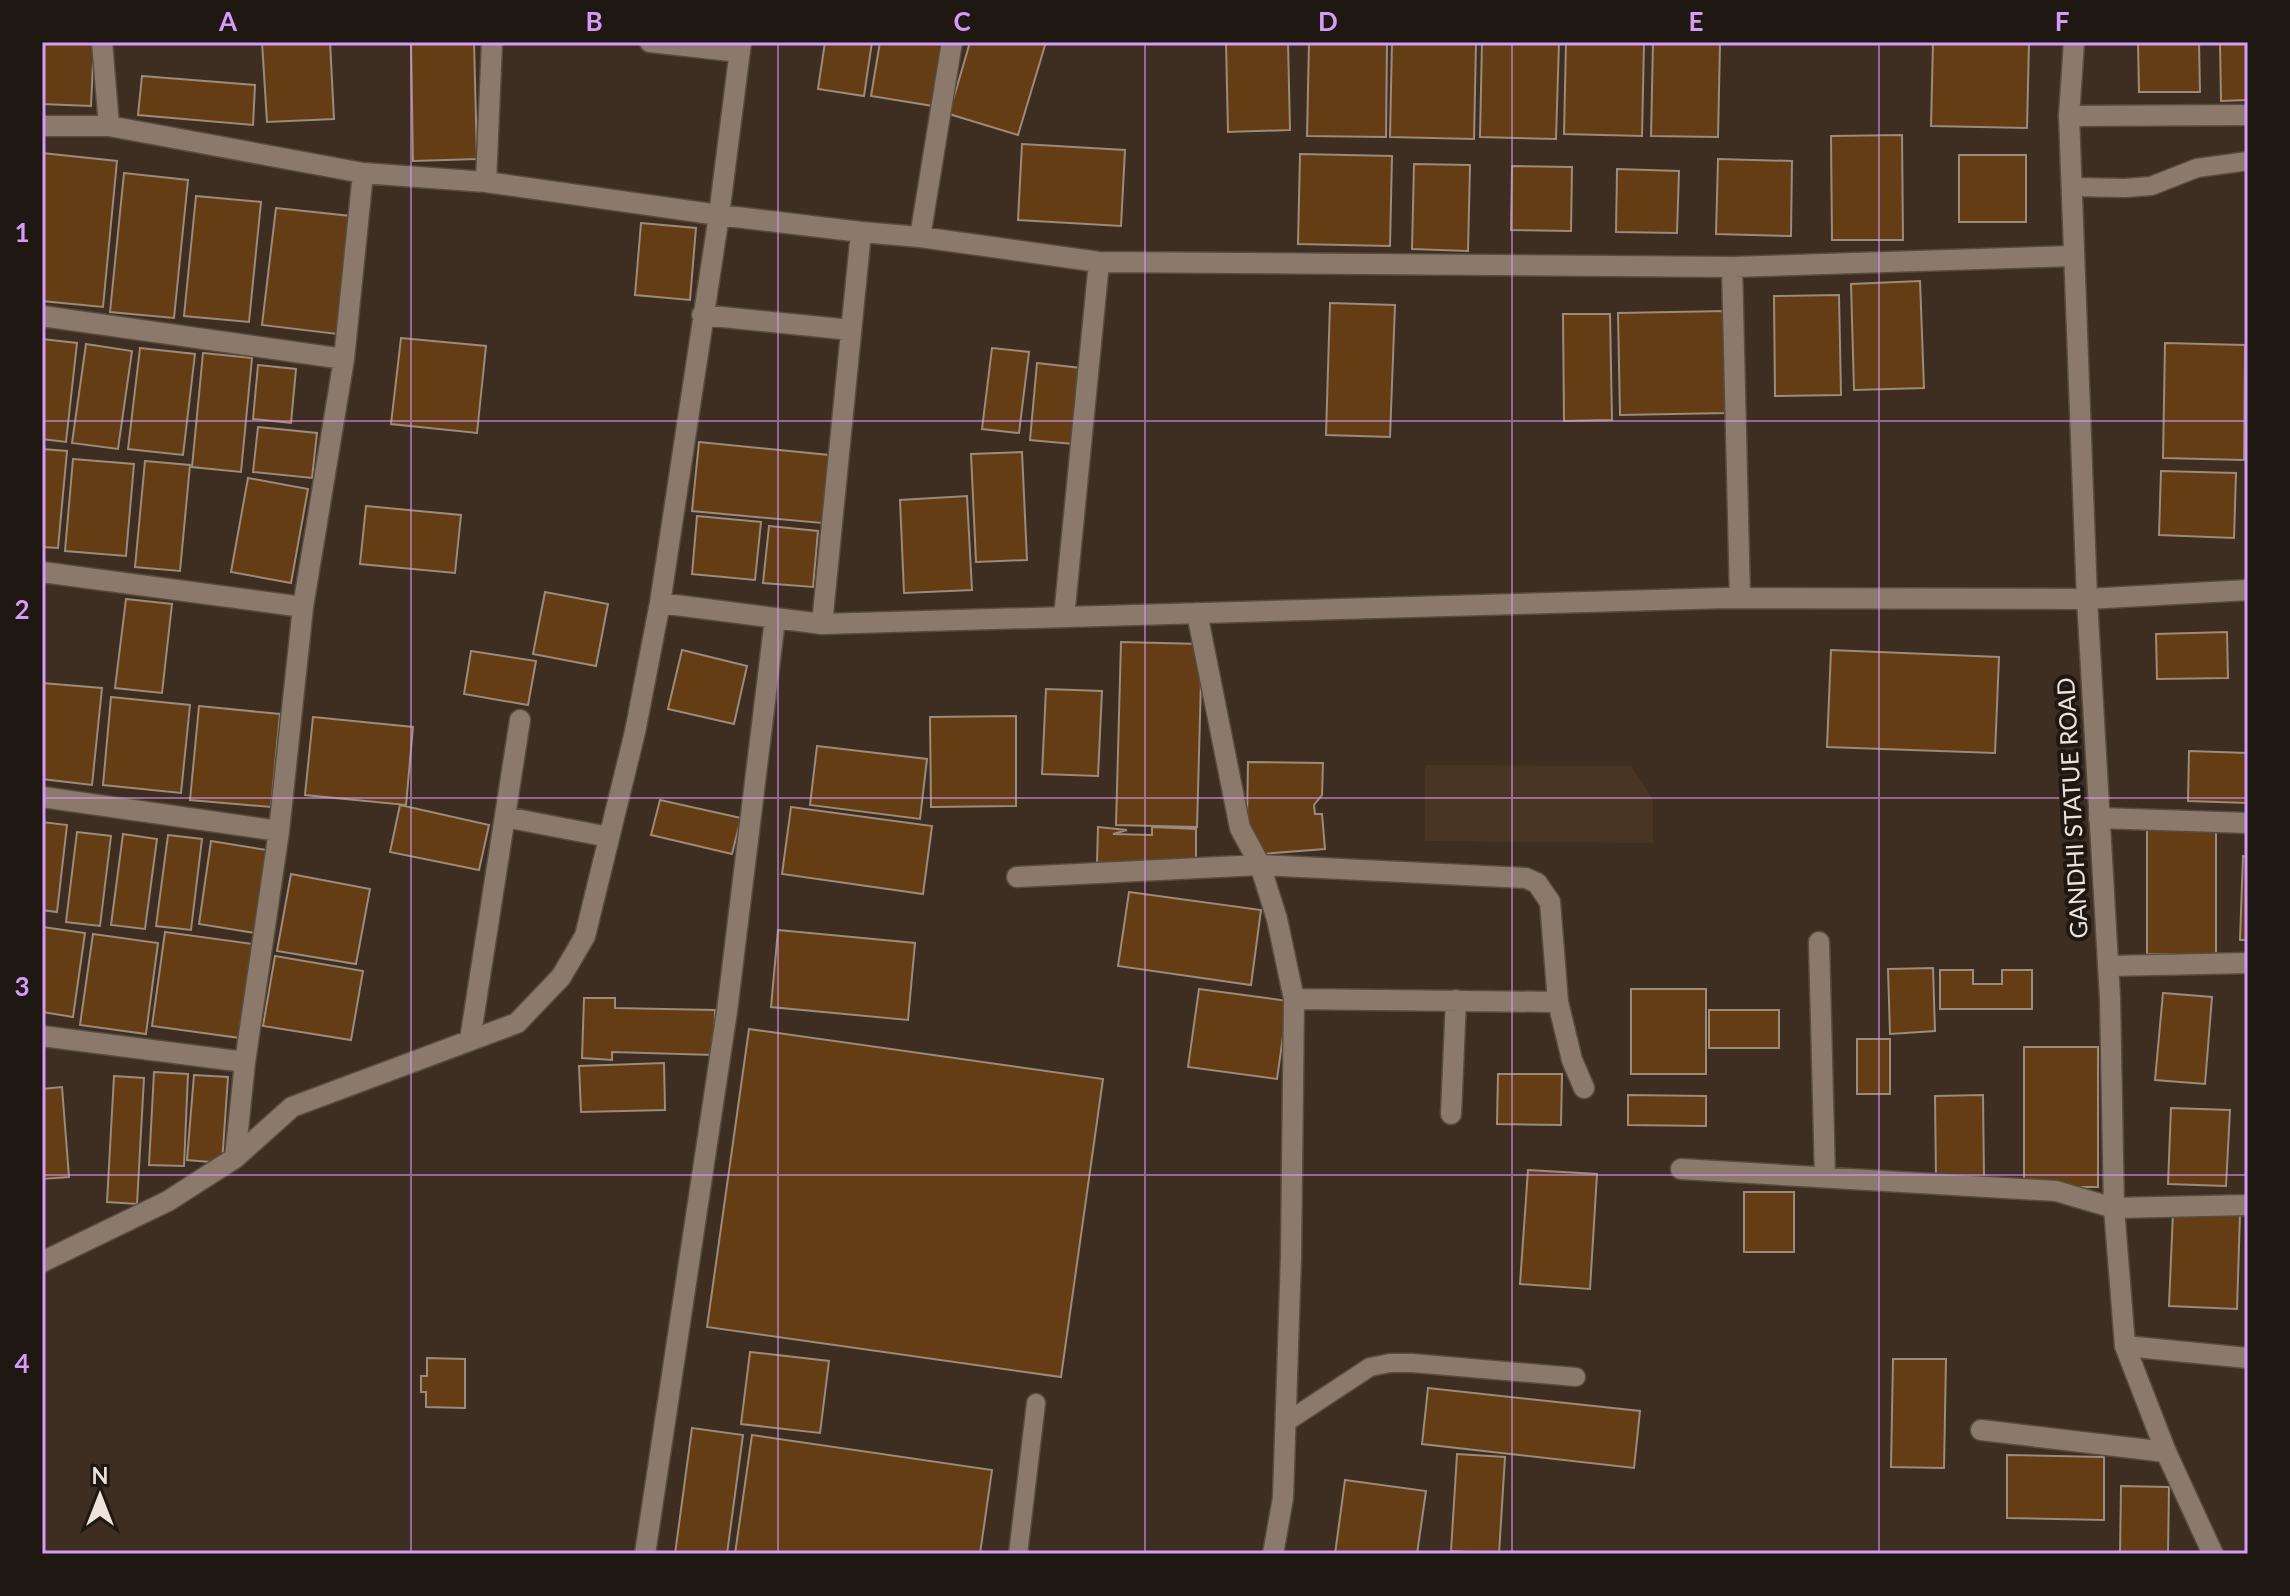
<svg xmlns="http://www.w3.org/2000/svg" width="2290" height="1596" viewBox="0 0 2290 1596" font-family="Lato,sans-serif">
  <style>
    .built { fill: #493523 }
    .building { fill: #653d14; stroke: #9c8a7b; stroke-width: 2 }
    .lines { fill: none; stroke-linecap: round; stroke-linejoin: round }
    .service-casing { stroke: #584c40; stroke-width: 21 }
    .minor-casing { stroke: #584c40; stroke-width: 23 }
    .tertiary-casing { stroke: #584c40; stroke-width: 23 }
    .service { stroke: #8b7a6b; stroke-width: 18 }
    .minor { stroke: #8b7a6b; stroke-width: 20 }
    .tertiary { stroke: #8b7a6b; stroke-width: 20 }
    .grid { fill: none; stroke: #d89af8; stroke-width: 2; stroke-opacity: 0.55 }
    .labels { text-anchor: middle; stroke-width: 8; stroke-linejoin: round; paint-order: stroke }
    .street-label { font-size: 24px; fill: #eee4dc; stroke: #1f1812 }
    .neatline { fill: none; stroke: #d89af8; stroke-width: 3 }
    .grid-label { font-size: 26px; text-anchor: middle; font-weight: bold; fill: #d89af8 }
  </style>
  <rect width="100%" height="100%" fill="#3d2e21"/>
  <path class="built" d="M1425,765l206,1 22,34v43l-228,-2z"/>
  <path class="building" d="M42,42h52l-3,64 -49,-2z
    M262,42h68l4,77 -67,3z
    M411,42h63l3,117 -64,2z
    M825,42h47l-8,54 -46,-7z
    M880,42h64l-11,64 -62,-10z
    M970,42h76l-28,93 -69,-21z
    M1226,42h62l2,88 -62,2z
    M1309,42h78l-1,95 -79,-1z
    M1392,42h84l-2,97 -84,-2z
    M1482,42h77l-3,97 -76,-2z
    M1566,42l78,1 -2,93 -78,-2z
    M1653,42l67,2 -2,93 -67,-1z
    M1933,42h96l-2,86 -96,-2z
    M2138,42h61l1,50h-61z
    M2220,42h28v58l-27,1z
    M142,76l113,9 -2,40 -115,-10z
    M1902,135l1,105h-71l-1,-104z
    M1022,144l103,6 -4,76 -103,-6z
    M42,153l75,8 -14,146 -61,-6z
    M1300,154l92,2 -2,90 -92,-2z
    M1959,155h67v67h-67z
    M1718,159l74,2 -1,75 -75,-2z
    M1414,164l56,1 -2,86 -56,-2z
    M1512,166l60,1 -1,64 -60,-1z
    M1617,169l62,2 -2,62 -61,-1z
    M124,173l64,7 -14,138 -64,-6z
    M196,196l65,6 -12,120 -65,-6z
    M276,208l75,8 -14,118 -75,-9z
    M641,223l55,5 -6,72 -55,-5z
    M1920,281l4,107 -70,2 -3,-106z
    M1839,295l2,100 -66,1 -1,-100z
    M1330,303l65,2 -5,132 -64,-2z
    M1725,311l2,102 -107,2 -2,-102z
    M1563,314h47l2,106 -48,1z
    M401,338l85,8 -9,87 -86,-9z
    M42,339l35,4 -11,99 -24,-3z
    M2165,343l80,2 -1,115 -81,-2z
    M86,344l46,7 -14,98 -46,-6z
    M140,348l55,6 -12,101 -55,-6z
    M992,348l37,4 -10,81 -37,-4z
    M203,353l49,5 -11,114 -49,-5z
    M1037,363l44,5 -8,76 -43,-4z
    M258,365l38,4 -5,54 -38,-4z
    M258,427l59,6 -5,45 -59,-6z
    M699,442l130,13 -7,68 -130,-12z
    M42,449l25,2 -9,97 -16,-1z
    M1022,452l5,108 -51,2 -5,-108z
    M73,459l61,5 -8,92 -61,-5z
    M145,461l45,4 -10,106 -45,-4z
    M2161,471l75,2 -2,65 -75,-3z
    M248,478l60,11 -17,94 -60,-11z
    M967,496l5,94 -68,3 -4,-93z
    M366,506l95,9 -6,58 -95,-9z
    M697,516l64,6 -6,58 -63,-6z
    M769,526l49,5 -5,56 -50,-4z
    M545,592l63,12 -12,62 -63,-12z
    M126,599l46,5 -10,89 -47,-5z
    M2227,632l1,46 -71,1 -1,-45z
    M1121,642l81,2 -5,183 -81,-2z
    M682,650l65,16 -13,58 -66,-15z
    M1831,650l168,7 -4,96 -168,-6z
    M471,651l65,10 -8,44 -64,-11z
    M42,683l60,5 -10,97 -50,-6z
    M1046,689l56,2 -4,85 -56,-2z
    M111,697l79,8 -9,88 -78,-8z
    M199,706l81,8 -9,93 -81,-7z
    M1016,716v90l-85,1 -1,-90z
    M313,717l100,10 -7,78 -101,-10z
    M817,746l110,13 -7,60 -110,-14z
    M2189,751l59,2v50l-60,-2z
    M1248,762l75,1 -1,32 -8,10 1,9h7l3,35 -63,5 -15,-32z
    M660,800l81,18 -9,36 -81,-19z
    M400,805l89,20 -10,45 -89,-18z
    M791,807l141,19 -9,68 -141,-20z
    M42,822l25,3 -10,87 -15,-2z
    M1098,827l29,3 -14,4 39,1v-8l44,2v36l-99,-2z
    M2147,827h69v127h-69z
    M77,832l34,4 -11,90 -34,-4z
    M123,834l34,5 -12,90 -34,-4z
    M168,835l34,4 -11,91 -35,-4z
    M211,841l56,9 -12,83 -56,-9z
    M2243,856l5,1v83h-8z
    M291,874l79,15 -14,75 -79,-13z
    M1129,892l132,18 -10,75 -133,-19z
    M43,927l42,6 -12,84 -31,-5z
    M778,930l137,13 -7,77 -137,-13z
    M165,932l88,12 -13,94 -88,-12z
    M93,934l65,9 -12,91 -66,-9z
    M275,956l88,15 -12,69 -88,-14z
    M1933,968l2,63 -45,3 -2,-65z
    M1940,970h33v14h29v-14h30v39h-92z
    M1199,989l89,12 -11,78 -89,-12z
    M1631,989h75v85h-75z
    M2163,993l49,4 -7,87 -50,-4z
    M584,998h31v10l100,2 -1,45 -102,-3v8l-30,-2z
    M1709,1010h70v38h-70z
    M749,1029l354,50 -42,298 -354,-50z
    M1857,1039h33v55h-33z
    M2024,1047h74v140h-74z
    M664,1063l1,47 -84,2 -2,-46z
    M154,1072l34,2 -4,92 -35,-1z
    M1498,1074h64l-1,51 -64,-1z
    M194,1075l34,2 -6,86 -35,-3z
    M114,1076l30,2 -7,126 -30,-2z
    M62,1087l7,90 -27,2v-90z
    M1628,1095l78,1v30l-78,-1z
    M1983,1095l1,83 -48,1 -1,-83z
    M2171,1108l59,2 -4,76 -58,-2z
    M1528,1170l69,4 -7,115 -70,-5z
    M1744,1192h50v60h-50z
    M2173,1212l67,2 -3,95 -68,-3z
    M750,1352l79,9 -9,72 -79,-9z
    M427,1358l38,1v49l-39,-1v-15h-5v-16h6z
    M1893,1359h53l-2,109 -53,-1z
    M1428,1388l212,23 -6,57 -212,-24z
    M692,1428l51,7 -16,119h-52z
    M752,1435l240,35 -12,84h-245z
    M1457,1454l48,3 -6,97 -48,-3z
    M2007,1455l97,2v63l-97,-2z
    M1345,1480l81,11 -9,63h-82z
    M2121,1486l48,1 -1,67h-48z"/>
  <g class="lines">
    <defs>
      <path id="service" d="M2072,187l53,1 26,-2 46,-18 51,-7
        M1285,1423l85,-56 20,-4h22l164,14
        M1018,1554l18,-151"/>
      <path id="minor" d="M102,42l7,84
        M650,42l90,10
        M2069,116l179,-1
        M42,126h67l254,47 123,9 233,33 142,17 59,5 179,25 633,5 342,-11
        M486,182l6,-140
        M920,237l32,-195
        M1732,267l8,331
        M702,315l149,15
        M42,316l302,43
        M42,572l261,35
        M660,603l162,21 904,-26 361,1 161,-9
        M1197,613l43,215 20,37 17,54 17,80 -3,257 -8,242 -10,56
        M1064,617l35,-355
        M822,624l39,-392
        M42,797l237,34 24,-224 41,-248 19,-186
        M505,817l104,20
        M2099,818l149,5
        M1017,877l243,-12 266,13 11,5 13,19 8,100 14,58 12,28
        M1819,942l6,235
        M2108,966l140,-3
        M1294,999l264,3
        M42,1036l203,26
        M470,1040l50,-320
        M1451,1114l5,-114
        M235,1158l10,-96 34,-231
        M1681,1169l375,22 58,17 134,-3
        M42,1262l126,-61 67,-43 57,-51 225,-84 44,-46 24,-41 50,-204 25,-129 59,-388 22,-173
        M2125,1346l123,12
        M1981,1430l185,22
        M645,1554l82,-543 48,-392"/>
      <path id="tertiary" d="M2074,42l-5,74 18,483 23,399 4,210 11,138 41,106 47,102"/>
    </defs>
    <use href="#service" class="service-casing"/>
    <use href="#minor" class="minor-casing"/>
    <use href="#tertiary" class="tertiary-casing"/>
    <use href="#service" class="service"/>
    <use href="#minor" class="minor"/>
    <use href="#tertiary" class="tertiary"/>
  </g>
  <path class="grid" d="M411,42v1512M778,42v1512M1145,42v1512M1512,42v1512M1879,42v1512M42,421h2206M42,798h2206M42,1175h2206"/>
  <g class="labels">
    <g class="street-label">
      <text transform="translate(2073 808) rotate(-93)" y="8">GANDHI STATUE ROAD</text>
    </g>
  </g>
  <rect width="2290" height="1596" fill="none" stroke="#1f1812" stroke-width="88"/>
  <g transform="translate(100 1496)" stroke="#1f1812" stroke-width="6" paint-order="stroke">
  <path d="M0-6L14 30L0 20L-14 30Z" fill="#eee4dc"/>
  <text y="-12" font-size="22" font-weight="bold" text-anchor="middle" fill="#eee4dc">N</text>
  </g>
  <rect x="44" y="44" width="2202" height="1508" class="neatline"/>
  <g class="grid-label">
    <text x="228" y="31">A</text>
    <text x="594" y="31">B</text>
    <text x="962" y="31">C</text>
    <text x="1328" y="31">D</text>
    <text x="1696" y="31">E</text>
    <text x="2062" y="31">F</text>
    <text x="22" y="242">1</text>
    <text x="22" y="619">2</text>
    <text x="22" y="996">3</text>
    <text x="22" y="1373">4</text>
  </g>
</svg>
